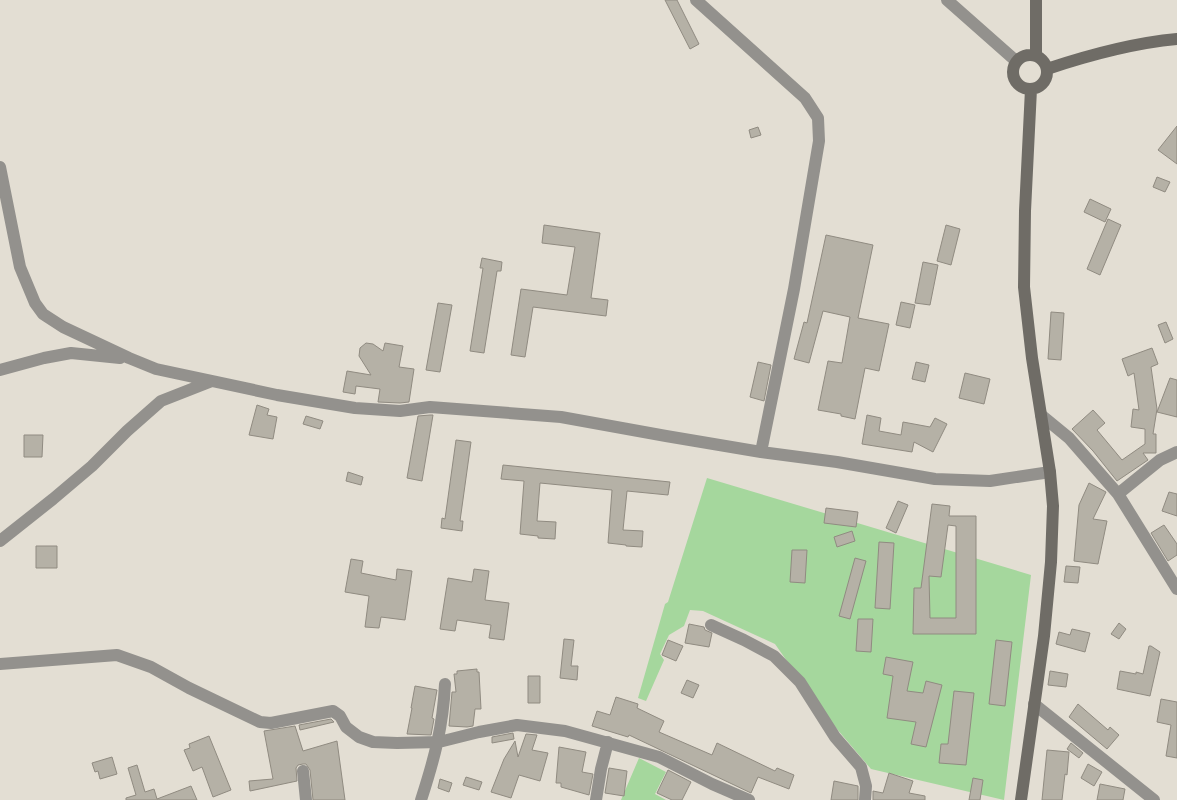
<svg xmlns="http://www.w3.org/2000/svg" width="1177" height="800" viewBox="0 0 1177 800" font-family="Raleway,sans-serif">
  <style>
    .green { fill: #a5d79d }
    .building { fill: #b5b1a6; stroke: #908b81; fill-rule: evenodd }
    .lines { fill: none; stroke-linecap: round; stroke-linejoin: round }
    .street { stroke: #93918d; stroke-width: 12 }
    .secondary { stroke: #6f6c66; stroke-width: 12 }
  </style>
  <rect width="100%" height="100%" fill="#e3ded3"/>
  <path class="green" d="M707,478l324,97 -27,225 -133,-31 -46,-54 -50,-71 -72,-33 -13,-1 -6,16 -15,9 -9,19 4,6 -18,41 -8,-3 27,-94 3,-2z
    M639,758l27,14 -11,22 11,6h-45z"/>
  <path class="building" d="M665,0h12l22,44 -9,5z
    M1177,126v38l-19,-14z
    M758,127l3,8 -10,3 -2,-8z
    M1157,177l13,5 -5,10 -12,-5z
    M1090,199l21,10 -6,13 -21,-10z
    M1108,219l13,6 -21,50 -13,-6z
    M544,225l56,8 -9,65 17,2 -2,16 -73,-9 -8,50 -14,-2 10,-66 46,6 8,-48 -33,-4z
    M946,225l14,4 -9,36 -14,-4z
    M826,235l47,10 -15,73 31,6 -10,47 -14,-3 -10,51 -14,-3v-2l-23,-4 10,-49 14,2 8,-46 -27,-6 -14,52 -15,-4 10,-37 3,1z
    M482,258l20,4 -1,9h-4l-13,82 -14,-2 13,-83h-3z
    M923,262l15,3 -8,40 -15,-2z
    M901,302l14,3 -5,23 -14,-3z
    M438,303l14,2 -12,67 -14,-2z
    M1051,312l13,1 -3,47 -13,-1z
    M1166,322l7,17 -8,4 -7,-18z
    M366,343l7,1 10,7 2,-8 18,3 -4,21 15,2 -5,33 -9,1 -22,-1 2,-13 -24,-3 -1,8 -12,-2 4,-21 24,4 -12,-19 1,-8z
    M1152,348l6,16 -7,3 6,42 -4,25h3v19h-13l5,7 -31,21 -24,-30 -21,-22 21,-19 12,13 -8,7 25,30 23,-16v-15l-14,-2 2,-18 6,1 -5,-37 -6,3 -6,-17z
    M758,362l13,3 -7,36 -14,-4z
    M916,362l13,3 -4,17 -13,-3z
    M965,373l25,6 -6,25 -25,-6z
    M1170,378l7,2v37l-20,-5z
    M257,405l12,4 -2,6 10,2 -4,22 -24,-4z
    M430,415h3l-11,66 -15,-3 11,-62z
    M867,415l14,3 -2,13 22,4 2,-13 27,5 5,-9 12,6 -14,28 -19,-10 -2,10 -50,-8z
    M306,416l17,5 -3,8 -17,-5z
    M24,435h19l-1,22h-18z
    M456,440l15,2 -11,79h3l-1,10 -21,-3 1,-10 3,1z
    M503,465l167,17 -2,13 -41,-4 -4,39 20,1 -1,16 -16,-1v-1l-18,-2 4,-53 -72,-7 -3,38 19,1 -1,17 -17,-1v-2l-18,-2 4,-53 -23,-2z
    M348,472l15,5 -2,8 -15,-4z
    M1089,483l17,9 -13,27 14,2 -9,43 -24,-3 5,-56z
    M1169,492l8,2v22l-15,-5z
    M898,501l10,4 -12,28 -10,-5z
    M932,504l18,2 -1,10h27v118h-63l1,-46h7zM948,525l8,1v92h-26l-1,-42 12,1z
    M826,508l32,4 -2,15 -32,-4z
    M1164,525l13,19v11l-9,6 -17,-28z
    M852,531l3,10 -18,6 -3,-10z
    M879,542l15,1 -4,66 -15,-1z
    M36,546h21v22h-21z
    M792,550h15l-2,33 -15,-1z
    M855,558l11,3 -16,58 -11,-3z
    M351,559l12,2 -2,12 35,7 1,-11 15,2 -7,49 -24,-3 -2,11 -14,-1 4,-31 -24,-4z
    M1066,566l14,1 -2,16 -14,-1z
    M474,569l15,2 -4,29 24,3 -5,37 -15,-2 2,-13 -34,-5 -2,11 -15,-2 8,-51 24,4z
    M858,619h15l-2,33 -15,-1z
    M1119,623l7,6 -7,10 -8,-5z
    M689,624l15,3 1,3 7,3 -3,14 -24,-4z
    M1072,629l18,4 -5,19 -29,-8 3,-12 11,3z
    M564,639l10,1 -3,26h7l-1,14 -17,-2z
    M668,640l15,6 -7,15 -14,-6z
    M996,640l16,2 -7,64 -16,-2z
    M1149,646h2l9,6 -10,44 -33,-7 3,-18 16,3v-2l7,2z
    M886,657l27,5 -6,29 16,2 3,-12 16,4 -16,62 -15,-3 5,-22 -29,-4 6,-42 -10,-2z
    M477,669v3h2l2,37h-6l-2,17 -6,1 -18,-1 3,-34h4l-2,-18h3v-3z
    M1050,671l18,3 -2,13 -18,-2z
    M528,676h12v27h-12z
    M687,680l12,5 -6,13 -12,-5z
    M415,686l22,4 -5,28 2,1 -3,16 -24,-1 5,-26h-1z
    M954,691l20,2 -8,72 -27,-2 2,-19h7z
    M616,697l22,7 -1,4 27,13 -5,11 53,23 5,-12 58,28 2,-3 17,7 -5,14 -31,-12 -7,16 -122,-58 -1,2 -36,-11 5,-15 13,4z
    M1161,699l16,3v56l-11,-2 5,-31 -14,-3z
    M1078,704l30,26 2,-3 9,8 -12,14 -38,-32z
    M331,719l3,3 -34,8 -1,-5z
    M295,726l8,25 34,-10 8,59h-32l-3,-30 -4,-6h-3l-5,1 -2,3 1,13 -47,10 -1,-10 24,-2 -9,-48z
    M513,733l1,6 -22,4v-6z
    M526,734l11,1 -5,15 16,3 -8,28 -21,-6 -8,23 -20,-6 13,-33 11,-18 3,16z
    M209,736l22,54 -18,7 -11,-30 -9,4 -9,-21 6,-2 -1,-4z
    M1071,743l12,10 -4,5 -12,-9z
    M559,747l27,5 -4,20 11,2 -4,21 -28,-8v-4h-5z
    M1047,750l22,2 -2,23 -2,-1 -3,26h-20z
    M112,757l5,17 -17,5 -2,-8 -3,1 -3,-9z
    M1088,764l14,8 -8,14 -13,-8z
    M137,765l8,27 9,-3 3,10 34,-13 6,14h-71v-2l10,-3 -8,-27z
    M609,768l18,3 -3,25 -19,-3z
    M668,770l23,12 -9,18h-10l-15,-7z
    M889,773l24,8 -4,12 16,3v4h-52v-9l10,2z
    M466,777l16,5 -3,8 -16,-5z
    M973,778l10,2 -3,20h-11z
    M440,779l12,4 -3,9 -11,-4z
    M834,781l24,5v14h-27z
    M1100,784l25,5 -2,11h-26z"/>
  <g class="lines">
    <path class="street" d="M696,0l109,98 13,20 1,23 -25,148 -33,163
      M947,0l69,61
      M0,167l20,100 15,36 8,11 20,13 66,31 27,11 121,26 78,13 45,3 30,-4 131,10 105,19 95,16 76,10 98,17 55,2 60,-9
      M0,370l44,-12 27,-5 49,5
      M1041,415l28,23 49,56 59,95
      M1118,494l42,-34 17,-8
      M0,541l53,-42 39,-33 35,-35 34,-30 51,-20
      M711,625l33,15 30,16 26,26 35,55 26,30 5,19 -1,14
      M0,664l117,-9 34,12 38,21 71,34 11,1 62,-12 7,5 6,11 13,10 14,5 24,1 42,-1 40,-10 38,-7 48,6 94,26 53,27 37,16
      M1034,704l120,96
      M303,771l3,29
      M421,800c13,-40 22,-73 24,-116
      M596,800l5,-31 7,-27"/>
    <path class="secondary" d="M1036,0v55
      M1013 72a17 17 0 1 1 34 0a17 17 0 1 1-34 0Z
      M1047,69c42,-14 86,-26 130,-30
      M1021,800l23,-164 7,-74 2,-56 -3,-34 -18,-114 -8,-71 1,-76 6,-122"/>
  </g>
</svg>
